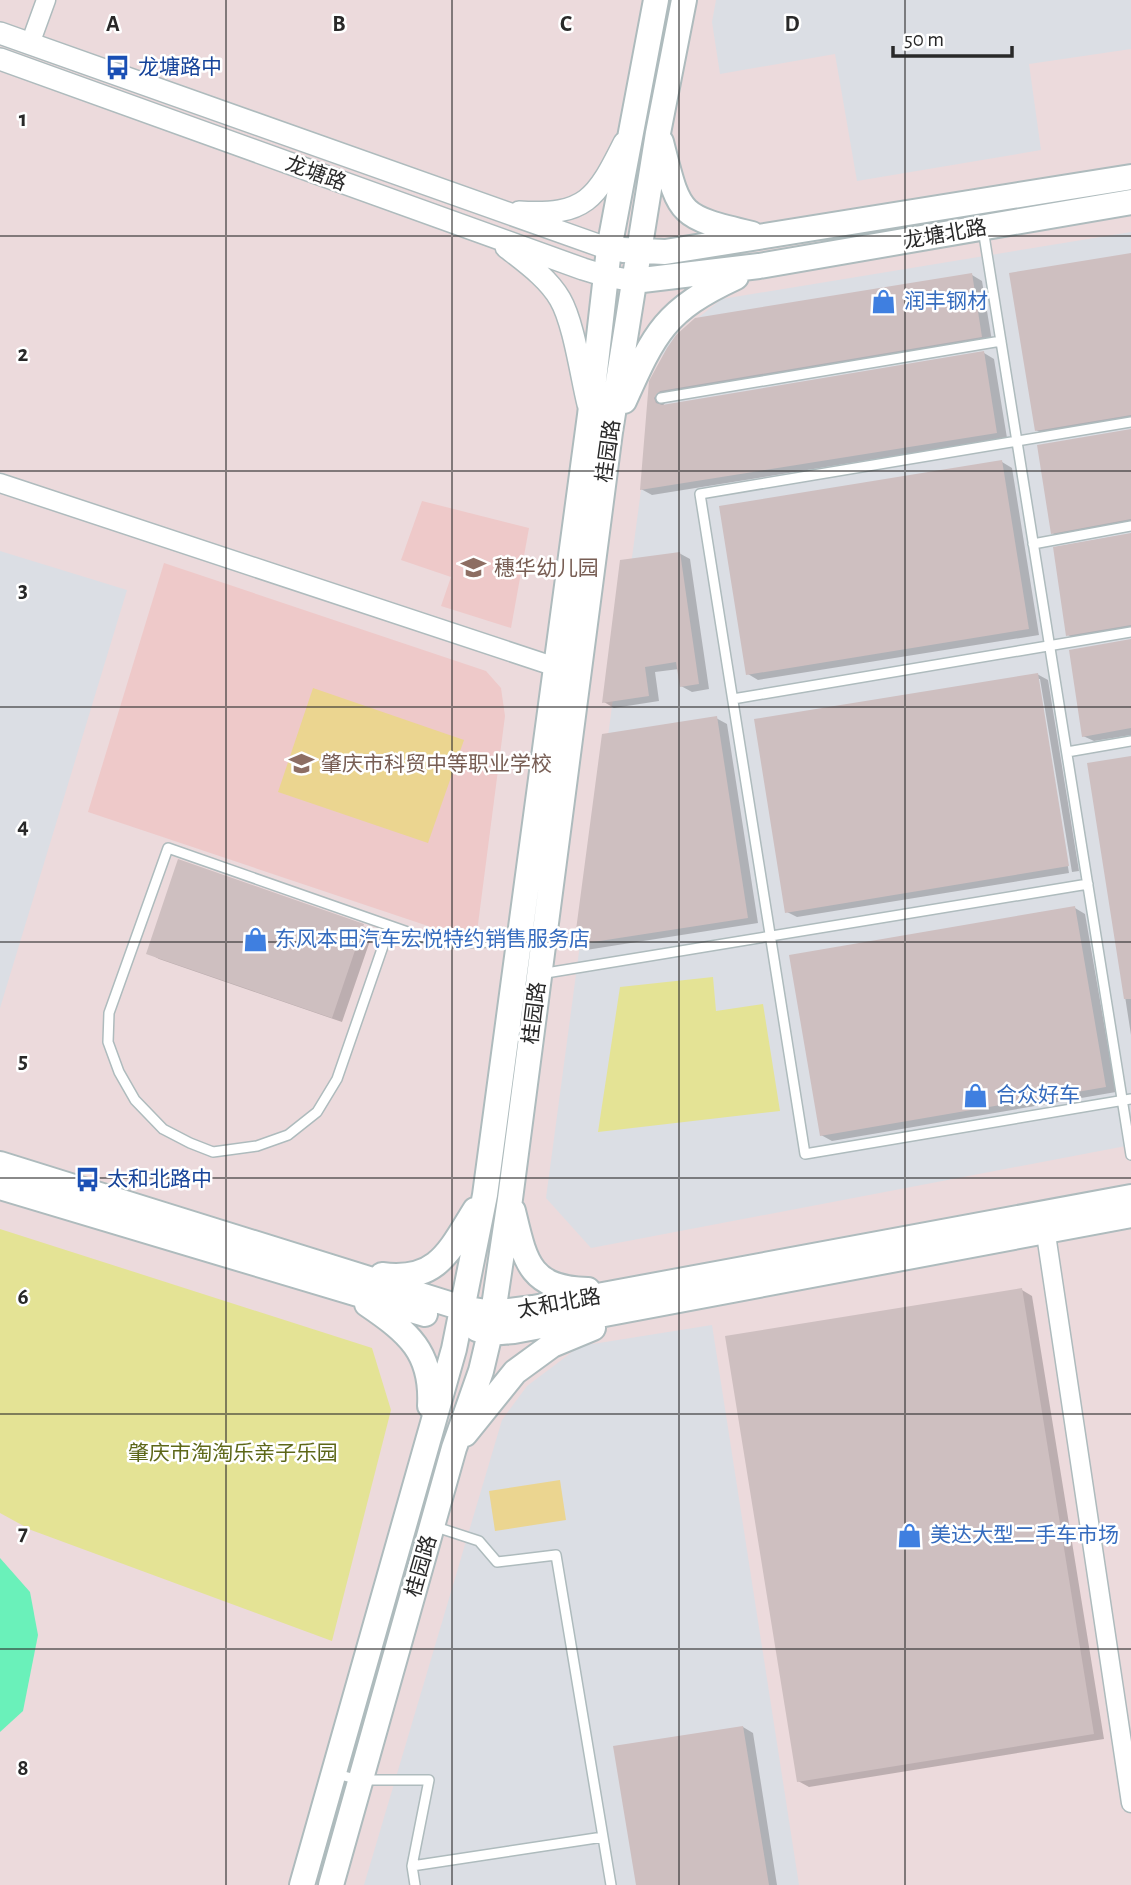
<svg xmlns="http://www.w3.org/2000/svg" width="1131" height="1885" viewBox="0 0 1131 1885" font-family="'Alegreya Sans','Noto Sans SC',sans-serif">
  <style>
    .industrial { fill: #dbdee4 }
    .education { fill: #eec9c9 }
    .green { fill: #e4e395 }
    .pitch { fill: #ebd590 }
    .water { fill: #6af1ba }
    .shadow { fill: #0003 }
    .building { fill: #cebfc0 }
    .lines { fill: none; stroke-linecap: round; stroke-linejoin: round }
    .service-casing { stroke: #aebbbd; stroke-width: 12 }
    .minor-casing { stroke: #aebbbd; stroke-width: 21 }
    .tertiary-casing { stroke: #aebbbd; stroke-width: 24 }
    .secondary-casing { stroke: #aebbbd; stroke-width: 28 }
    .service { stroke: #fff; stroke-width: 9 }
    .minor { stroke: #fff; stroke-width: 18 }
    .tertiary { stroke: #fff; stroke-width: 21 }
    .secondary { stroke: #fff; stroke-width: 24 }
    .grid { fill: none; stroke: #292929; stroke-width: 2; stroke-opacity: 0.55 }
    .labels { text-anchor: middle; stroke-width: 5; stroke-linejoin: round; paint-order: stroke }
    .transit-label { font-size: 21px; fill: #164399; stroke: #fff; text-anchor: start }
    .street-label { font-size: 21px; fill: #292929; stroke: #fff }
    .shop-label { font-size: 21px; fill: #366cbe; stroke: #fff; text-anchor: start }
    .education-label { font-size: 21px; fill: #785e54; stroke: #fff; text-anchor: start }
    .park-label { font-size: 21px; fill: #5d6718; stroke: #fff }
    .grid-label { font-size: 23px; text-anchor: middle; font-weight: bold; fill: #292929; stroke: #fff; stroke-width: 5; stroke-linejoin: round; paint-order: stroke }
  </style>
  <rect width="100%" height="100%" fill="#ecdadc"/>
  <path class="industrial" d="M716,0h415v49l-102,15 12,86 -184,31 -22,-127 -115,20 -8,-52z
    M1131,232v913l-540,103 -45,-50 111,-827 10,-29 55,-43z
    M0,551l127,39 -127,418z
    M712,1325l87,560h-435l138,-465 25,-34 53,-40z"/>
  <path class="education" d="M422,501l107,27 -18,100 -70,-22 10,-29 -50,-17z
    M164,563l322,108 15,17 4,28 -28,216h-31l-358,-120z"/>
  <path class="green" d="M713,977l3,34 47,-7 17,107 -182,21 22,-145z
    M0,1229l372,119 19,62 -59,231 -301,-111 -31,-17z"/>
  <path class="pitch" d="M313,688l151,52 -36,103 -150,-51z
    M560,1480l6,40 -71,11 -6,-40z"/>
  <path class="water" d="M0,1558l30,34 8,43 -15,76 -23,21z"/>
  <path class="shadow" d="M1131,254v168l-84,14 -11,-6z
    M972,275l10,6 10,60 -322,55 -8,11 322,-54 10,6 13,79 -355,57 -11,-6 10,-107z
    M1131,431v95l-68,12 -11,-5z
    M1002,462l10,6 27,167 -281,45 -10,-6z
    M1131,535v97l-53,9 -10,-6z
    M679,553l11,6 19,130 -17,3 -11,-6 -2,-17 -24,3 4,29 -45,7 -10,-6z
    M1131,641v94l-37,6 -11,-5z
    M1037,674l11,6 31,191 -7,1 -32,-193h-3l32,194 -272,44 -10,-5z
    M716,718l11,6 31,199 -172,27 -10,-6z
    M1131,758v277l-42,-271z
    M1075,908l10,6 31,178 -284,49 -11,-6z
    M363,926l10,6 -31,90 -183,-63 -11,-6z
    M1022,1290l10,6 72,443 -295,48 -11,-6z
    M743,1727l10,6 24,152h-140z"/>
  <path class="building" d="M1131,253v162l-96,16 -26,-158z
    M972,273l10,64 -322,54 -6,7 2,5 6,2 322,-54 13,82 -357,57 9,-109 18,-33 9,-13 19,-17z
    M1131,429v90l-80,15 -14,-89z
    M1002,460l27,169 -283,46 -27,-169z
    M1131,533v92l-65,11 -13,-89z
    M680,552l19,132 -19,3 -4,-25 -31,5 4,29 -47,7 18,-143z
    M1131,639v89l-49,9 -13,-87z
    M1038,673l31,193 -284,47 -31,-194z
    M717,716l31,202 -174,27 28,-211z
    M1131,756v243h-7l-37,-236z
    M178,859l186,65 -32,94 -186,-64z
    M1075,906l31,181 -286,49 -31,-181z
    M1022,1288l72,446 -297,48 -72,-446z
    M743,1726l26,159h-133l-23,-139z"/>
  <g class="lines">
    <defs>
      <path id="service" d="M983,229l148,926
        M661,398l340,-57
        M1131,422l-431,72 105,660 326,-55
        M1033,544l98,-18
        M733,699l398,-67
        M1067,752l64,-11
        M390,926l-53,153 -20,33 -29,23 -31,11 -44,6 -23,-9 -27,-14 -28,-29 -16,-28 -11,-30 1,-29 59,-165 271,95 78,-1
        M540,974l548,-90
        M433,1526l46,15 18,21 59,-7 55,330
        M336,1774l24,6h69l-17,86 3,19
        M412,1866l191,-29"/>
      <path id="minor" d="M30,44l16,-44
        M0,483l565,187
        M1044,1221l87,582"/>
      <path id="tertiary" d="M0,33l609,216
        M0,59l583,210 23,7 28,5
        M519,212c67,4 77,-13 105,-69
        M506,247c19,15 42,31 54,52 14,24 21,77 28,105"/>
      <path id="secondary" d="M661,142c19,74 16,74 91,92
        M623,250l42,2 466,-75
        M634,281l125,-15 372,-64
        M624,401c31,-69 41,-91 112,-124
        M0,1164l462,144 30,5 41,-5 598,-111
        M0,1187l425,127
        M513,1211c12,50 16,78 75,79
        M382,1275c55,7 67,-23 93,-65
        M367,1304c41,28 66,48 63,102
        M477,1329l13,4 24,-2 617,-116
        M465,1434l50,-62 37,-27 41,-17
        M302,1885l152,-536 31,-154 105,-780 19,-166 47,-249
        M331,1885l123,-437 27,-77 9,-38 20,-134 100,-767 48,-299 26,-133"/>
    </defs>
    <use href="#service" class="service-casing"/>
    <use href="#minor" class="minor-casing"/>
    <use href="#tertiary" class="tertiary-casing"/>
    <use href="#secondary" class="secondary-casing"/>
    <use href="#service" class="service"/>
    <use href="#minor" class="minor"/>
    <use href="#tertiary" class="tertiary"/>
    <use href="#secondary" class="secondary"/>
  </g>
  <path class="grid" d="M226,0v1885M452,0v1885M679,0v1885M905,0v1885M0,236h1131M0,471h1131M0,707h1131M0,942h1131M0,1178h1131M0,1414h1131M0,1649h1131"/>
  <defs>
    <symbol id="bus-bare" viewBox="-9 -9 18 18"><path d="M-5-6H5V4H4V6H2V4H-2V6H-4V4H-5ZM-3.5-4V0h7V-4ZM-3.5 1.2v1.5H-2V1.2ZM2 1.2v1.5H3.5V1.2Z" fill="#1a4fb4" stroke="#fff" stroke-width="2.5" paint-order="stroke"/></symbol>
    <symbol id="shop-bare" viewBox="-9 -9 18 18"><path d="M-5-2.5h2.3a2.7 3.5 0 0 1 5.4 0H5L5.5 6h-11ZM-1.5-2.5h3a1.5 2.3 0 0 0-3 0Z" fill="#3f7fe0" stroke="#fff" stroke-width="2.5" paint-order="stroke"/></symbol>
    <symbol id="school-bare" viewBox="-9 -9 18 18"><path d="M0-5L7-2L0 1L-7-2ZM-4 1L0 2.5L4 1V4Q0 6-4 4Z" fill="#8d6e63" stroke="#fff" stroke-width="2.5" paint-order="stroke"/></symbol>
  </defs>
  <g fill-rule="evenodd">
    <use href="#bus-bare" x="100" y="50" width="35" height="35"/>
    <use href="#shop-bare" x="866" y="284" width="35" height="35"/>
    <use href="#school-bare" x="456" y="550" width="35" height="35"/>
    <use href="#school-bare" x="284" y="746" width="35" height="35"/>
    <use href="#shop-bare" x="238" y="922" width="35" height="35"/>
    <use href="#shop-bare" x="958" y="1078" width="35" height="35"/>
    <use href="#bus-bare" x="70" y="1162" width="35" height="35"/>
    <use href="#shop-bare" x="892" y="1518" width="35" height="35"/>
  </g>
  <g class="labels">
    <g class="transit-label">
      <text x="138" y="74">龙塘路中</text>
      <text x="107" y="1186">太和北路中</text>
    </g>
    <g class="street-label">
      <text transform="translate(316 173) rotate(20)" y="7">龙塘路</text>
      <text transform="translate(945 234) rotate(-10)" y="7">龙塘北路</text>
      <text transform="translate(608 451) rotate(-82)" y="7">桂园路</text>
      <text transform="translate(534 1013) rotate(-83)" y="7">桂园路</text>
      <text transform="translate(559 1303) rotate(-10)" y="7">太和北路</text>
      <text transform="translate(421 1566) rotate(-74)" y="7">桂园路</text>
    </g>
    <g class="shop-label">
      <text x="904" y="308">润丰钢材</text>
      <text x="275" y="946">东风本田汽车宏悦特约销售服务店</text>
      <text x="996" y="1102">合众好车</text>
      <text x="930" y="1542">美达大型二手车市场</text>
    </g>
    <g class="education-label">
      <text x="494" y="575">穗华幼儿园</text>
      <text x="321" y="771">肇庆市科贸中等职业学校</text>
    </g>
    <g class="park-label">
      <text x="233" y="1460">肇庆市淘淘乐亲子乐园</text>
    </g>
  </g>
  <g class="grid-label">
    <text x="113" y="31">A</text>
    <text x="339" y="31">B</text>
    <text x="566" y="31">C</text>
    <text x="792" y="31">D</text>
    <text x="23" y="126">1</text>
    <text x="23" y="361">2</text>
    <text x="23" y="597">3</text>
    <text x="23" y="833">4</text>
    <text x="23" y="1068">5</text>
    <text x="23" y="1304">6</text>
    <text x="23" y="1540">7</text>
    <text x="23" y="1775">8</text>
  </g>
  <path d="M893 46v10h119v-10" fill="none" stroke="#292929" stroke-width="3.5"/>
  <text x="904" y="46" font-size="21" fill="#292929" stroke="#ffffff" stroke-width="5" paint-order="stroke">50 m</text>
</svg>
